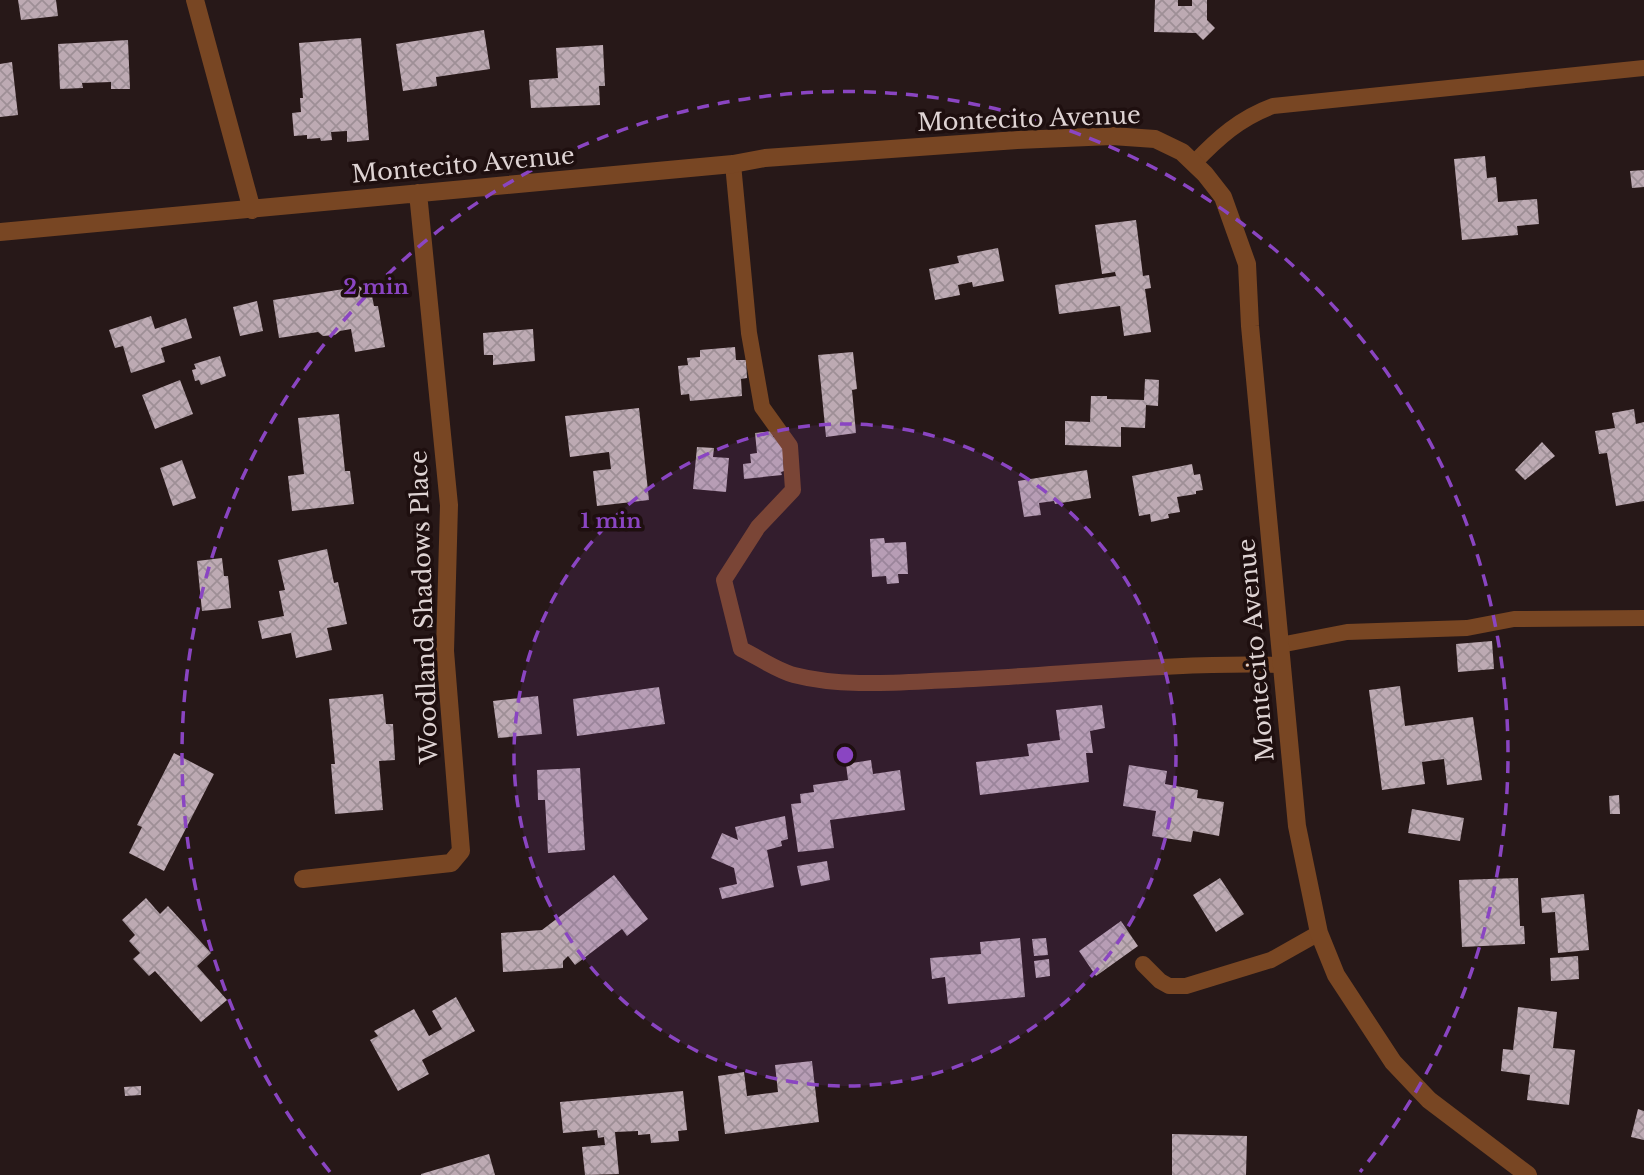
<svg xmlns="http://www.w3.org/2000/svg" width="1644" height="1175" viewBox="0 0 1644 1175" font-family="'Libre Baskerville',serif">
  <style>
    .building { fill: url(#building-cross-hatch) }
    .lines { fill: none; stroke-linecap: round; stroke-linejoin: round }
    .lane { stroke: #784623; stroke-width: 16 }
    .street { stroke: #784623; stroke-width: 18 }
    .ring { fill: none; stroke: #8a45c2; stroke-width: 3.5; stroke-dasharray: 12 9 }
    .labels { text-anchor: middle; stroke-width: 7; stroke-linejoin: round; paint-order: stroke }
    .street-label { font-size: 24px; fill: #ded3d3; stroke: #1e0f0f }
    .centre { fill: #8a45c2; stroke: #1e0f0f; stroke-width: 3.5 }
    .ring-label { font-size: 21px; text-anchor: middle; font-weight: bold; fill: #8a45c2; stroke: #1e0f0f; stroke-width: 7; stroke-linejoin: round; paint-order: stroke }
  </style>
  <defs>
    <pattern id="building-cross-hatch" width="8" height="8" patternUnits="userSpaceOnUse" patternTransform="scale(1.75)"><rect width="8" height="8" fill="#bdaab3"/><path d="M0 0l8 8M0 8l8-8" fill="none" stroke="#9e8f96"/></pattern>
  </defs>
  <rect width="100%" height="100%" fill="#271818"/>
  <path class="building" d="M18,0h38l2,16 -37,4z
    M1155,0h23v6h14v-6h15v20l8,8 -12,12 -7,-7 -42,-1z
    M484,30l6,39 -54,8 1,9 -34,5 -7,-47z
    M361,38l8,102 -22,2v-11l-16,1 1,8 -11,1 -1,-3 -13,1v-4l-13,1 -2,-23 9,-1 -1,-14h3l-4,-55z
    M128,40l2,49h-19v-7l-29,1 1,5 -23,1 -2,-45z
    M603,45l2,41h-6l1,19 -69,3 -2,-28 29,-2 -2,-30z
    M12,62l6,53 -18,2v-53z
    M1485,156l2,22 9,-1 2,25 39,-3 2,25 -22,2 1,9 -56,5 -8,-81z
    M1644,170v17l-12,1 -2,-17z
    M1136,220l7,56 6,-1 2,13 -6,1 6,43 -27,4 -4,-30 -61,8 -4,-29 61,-9 -1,-4 -13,2 -7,-49z
    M998,248l6,33 -31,6 -1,-5 -14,3 2,10 -25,5 -6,-31 30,-6 -2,-7z
    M370,285l4,21h4l7,41 -30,5 -4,-23 -11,2 -5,4 -12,1 -5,-4 -39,6 -6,-38z
    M257,301l6,30 -23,5 -7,-29z
    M151,316l4,13 31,-11 6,20 -31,10 4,14 -34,11 -8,-27 -8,2 -6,-18z
    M533,329l2,32 -42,4v-10h-9l-1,-22z
    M735,347l1,13h10l1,18 -6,1 1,17 -52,5 -1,-7 -8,1 -3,-29 10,-1 -1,-7 13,-1v-7z
    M853,352l4,37 -5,1 4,43 -30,4 -8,-82z
    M220,356l6,20 -25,9 -2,-5 -4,1 -3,-11 4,-1 -2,-5z
    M1145,379l14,1 -1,26 -12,-1 -1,23 -24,-1v20l-56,-2v-24l25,1 1,-26h16v3l37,1z
    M180,380l13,34 -38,15 -13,-34z
    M639,408l10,92 -52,6 -4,-35 18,-2 -2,-17 -39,5 -5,-41z
    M1634,409l2,15 8,-2v79l-28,5 -9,-53 -8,1 -4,-23 20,-3 -3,-15z
    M339,414l6,57h5l4,33 -62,7 -4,-35 16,-2 -6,-56z
    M773,431v6l5,-1 5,5 3,18h-3l1,12 -3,1 1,3 -38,4 -1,-15 8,-1 -1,-9 7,-1 -2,-20z
    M1542,442l13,14 -30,24 -10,-10z
    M697,447l17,1 -1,9 16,1 -3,34 -33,-3z
    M182,460l14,38 -23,8 -13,-38z
    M1192,464l2,11 6,-1 3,16 -7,1v3l-19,3 3,15 -12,2 1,4 -18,4 -1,-8 -11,2 -7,-40z
    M1087,470l4,28 -36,6 -1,-3 -15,2 2,12 -17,2 -6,-36z
    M884,538l1,5 21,-1 2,32h-10l1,9 -12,1 -1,-8 -14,1 -2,-38z
    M327,549l7,34 4,-1 9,42 -20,4 5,22 -36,8 -5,-25 -29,6 -4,-18 26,-5 -5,-25 6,-1 -7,-30z
    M222,558l2,18h4l3,32 -29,3 -5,-50z
    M1492,641l2,28 -36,3 -2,-28z
    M1400,686l5,40 68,-9 9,63 -35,5 -3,-26 -22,3 3,22 -43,6 -13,-100z
    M659,687l6,37 -88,12 -4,-37z
    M383,694l3,30h7l2,36 -16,1 4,49 -48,4 -4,-50h4l-6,-65z
    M538,696l4,38 -44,4 -5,-37z
    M1102,705l3,23 -15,3 3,22h-7l3,29 -109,13 -4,-33 53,-6 -2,-12 33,-4 -4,-30z
    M174,753l40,21 -50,97 -35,-18 13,-26 -5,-2z
    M871,760l2,14 27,-4 5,40 -75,10 4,28 -36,4 -7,-48 10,-1 -1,-9 14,-2 -1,-7 35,-5 -2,-16z
    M1129,765l38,6 -2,13 33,6 -1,8 27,4 -5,34 -26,-5 -2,11 -39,-6 4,-25 -33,-5z
    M580,768l5,82 -37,3 -3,-53h-7l-1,-30z
    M1619,795l1,19h-10l-1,-18z
    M1412,809l52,9 -4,23 -52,-8z
    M785,816l3,23 -7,2 1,5 -15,4 7,37 -52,12 -3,-11 18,-4 -3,-16 -23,-10 11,-25 16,7 -3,-13z
    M827,861l3,19 -29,6 -4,-20z
    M614,875l34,44 -21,17 -5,-7 -47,36 -7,-9 -5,5v7l-60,4 -2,-39 41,-3z
    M1220,878l24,36 -28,18 -23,-37z
    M1518,878l2,48h4l1,18 -63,3 -3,-67z
    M1584,894l5,56 -31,3 -3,-41 -13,1 -1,-15z
    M146,898l14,16 8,-8 43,47 -14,13 30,34 -26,22 -46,-51 -6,5 -16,-17 7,-6 -11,-12 6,-6 -13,-15z
    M1121,921l17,25 -42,30 -17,-25z
    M1020,938l5,59 -77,7 -3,-27 -13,2 -2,-21 51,-4 -1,-12z
    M1046,938l2,17 -14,1 -2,-17z
    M1578,956l1,23 -28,2 -1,-23z
    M1049,959l1,17 -14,2 -2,-17z
    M456,997l19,34 -53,29 7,14 -31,17 -28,-51 8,-4 -4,-5 40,-22 15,27 13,-7 -10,-18z
    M1518,1007l39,5 -4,36 22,2 -6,55 -42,-5 3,-25 -29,-4 2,-22 10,1z
    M812,1061l7,61 -94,12 -7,-58 26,-4 3,24 31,-4 -3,-27z
    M141,1086v9l-16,1 -1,-9z
    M683,1091l4,39 -9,1 1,10 -28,2 -1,-9 -12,1v-4l-23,1 4,42 -34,1 -3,-28 23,-2 -1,-8 -6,1 -1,-8 -34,3 -3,-31z
    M1638,1109l6,2v29l-13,-3z
    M1172,1134l75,2 -1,39h-74z
    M489,1154l6,21h-74v-1z"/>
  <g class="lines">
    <path class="lane" d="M1194,163c24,-25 46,-45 79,-57l371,-38
      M733,164l16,169 13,74 28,39 3,44 -35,37 -34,53 17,69c17,8 35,21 53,26 50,13 107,7 159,5 110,-5 219,-18 329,-15
      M1280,645l67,-13 120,-4 47,-9 130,-1
      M1143,964l17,17 9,5h17l85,-26 48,-27"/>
    <path class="street" d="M195,0l57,210
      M0,232l733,-68 32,-6 252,-18 95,-4 43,3 27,13 23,22 18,23 24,67 3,62 47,500 22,107 17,42 57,87 36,38 99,75
      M303,879l148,-16 10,-12 -16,-200 4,-146 -31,-312"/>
  </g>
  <circle cx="845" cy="755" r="331" fill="#8a45c2" fill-opacity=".12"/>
  <g class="ring">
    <circle cx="845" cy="755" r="331"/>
    <path d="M330 1172A663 663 0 1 1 1360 1172"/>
  </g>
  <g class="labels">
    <g class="street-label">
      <text transform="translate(1029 119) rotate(-2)" y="8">Montecito Avenue</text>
      <text transform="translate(463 165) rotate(-5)" y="8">Montecito Avenue</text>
      <text transform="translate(424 607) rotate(-92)" y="8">Woodland Shadows Place</text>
      <text transform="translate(1256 650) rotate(-95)" y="8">Montecito Avenue</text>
    </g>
  </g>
  <circle cx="845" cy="755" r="10" class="centre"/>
  <g class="ring-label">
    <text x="376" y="294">2 min</text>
    <text x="611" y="528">1 min</text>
  </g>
</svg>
